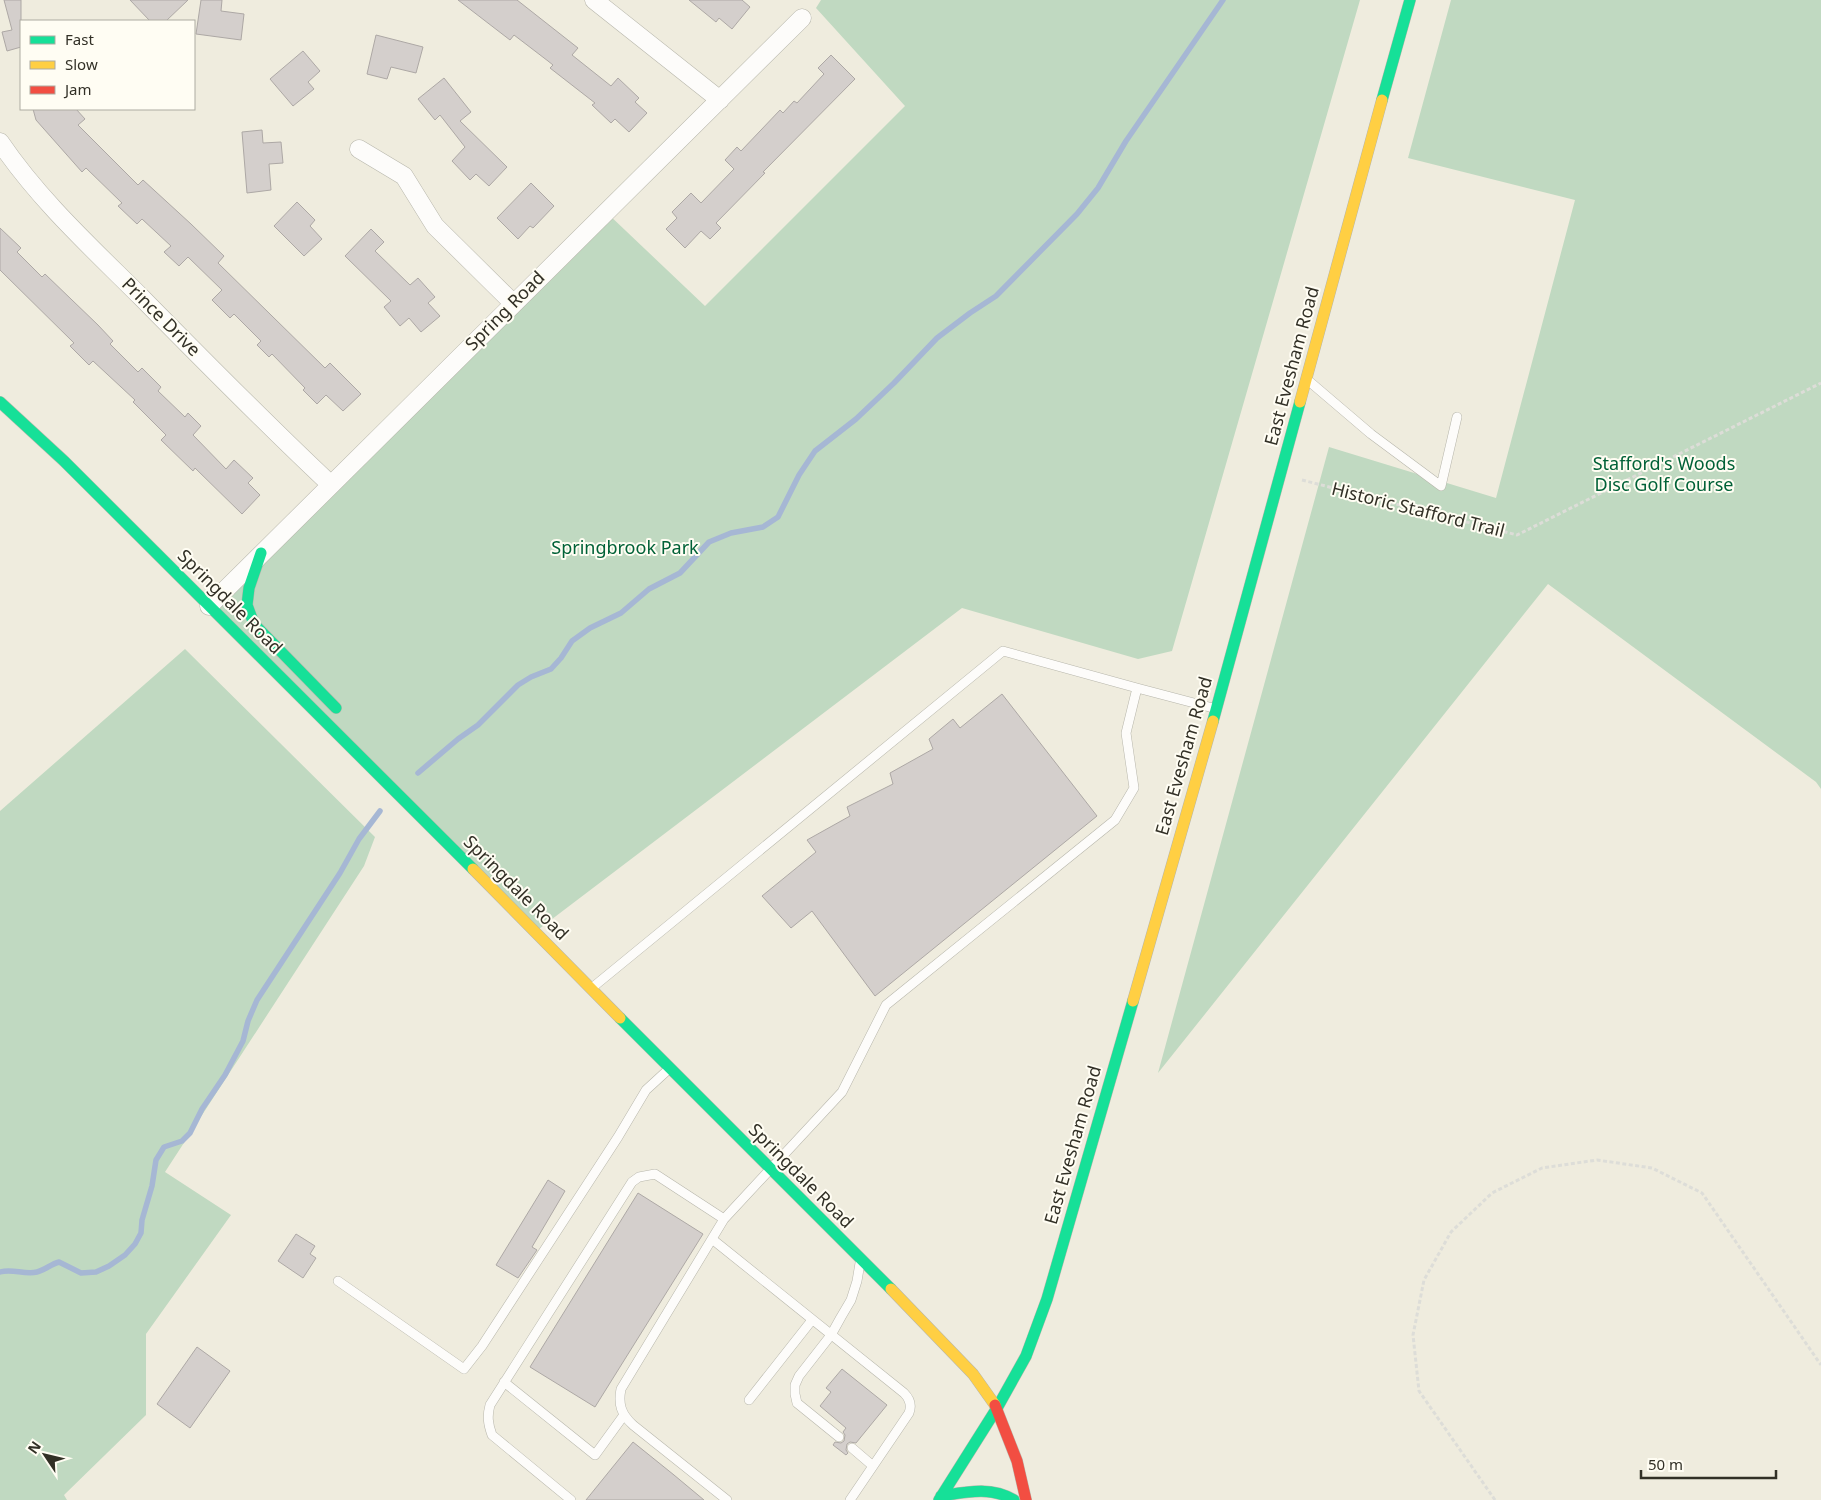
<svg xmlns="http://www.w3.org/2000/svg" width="1821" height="1500" viewBox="0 0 1821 1500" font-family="'Noto Sans',sans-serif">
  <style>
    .green { fill: #c0d9c1 }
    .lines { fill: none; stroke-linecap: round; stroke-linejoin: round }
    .stream { stroke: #a6b7d4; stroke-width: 5.5 }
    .building { fill: #d4cfcc; stroke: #ada8a5 }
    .lane-casing { stroke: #b7b6ab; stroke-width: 10 }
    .street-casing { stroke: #b7b6ab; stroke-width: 19 }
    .fast-casing { stroke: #b7b6ab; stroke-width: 12 }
    .slow-casing { stroke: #b7b6ab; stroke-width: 12 }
    .jam-casing { stroke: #b7b6ab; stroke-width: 12 }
    .path { stroke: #ddddd8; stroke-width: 3; stroke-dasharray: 4 2.5; stroke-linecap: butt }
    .lane { stroke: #fdfcfa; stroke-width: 9 }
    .street { stroke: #fdfcfa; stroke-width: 18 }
    .fast { stroke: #16e098; stroke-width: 11 }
    .slow { stroke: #ffcf43; stroke-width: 11 }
    .jam { stroke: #f24e42; stroke-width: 11 }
    .labels { text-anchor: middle; stroke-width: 4; stroke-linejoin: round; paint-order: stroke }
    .street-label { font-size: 18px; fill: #323026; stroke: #fffdf3 }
    .park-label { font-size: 18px; fill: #006137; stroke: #fffdf3 }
  </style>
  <rect width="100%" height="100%" fill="#efecde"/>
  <path class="green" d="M821,0h539l-188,651 -34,8 -176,-51 -427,324 -326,-326 397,-394 99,94 200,-200 -89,-98z
    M1451,0h370v789l-5,-7 -268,-198 -390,489 171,-626 167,51 79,-298 -167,-42z
    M185,649l190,188 -11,29 -199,306 66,43 -85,119v81l-82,80 3,5h-67v-689z"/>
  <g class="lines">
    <path class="stream" d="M418,773l40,-34 20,-14 40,-40 13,-8 20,-8 10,-11 11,-17 18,-13 31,-15 28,-24 31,-16 29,-31 22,-9 32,-6 15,-10 21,-42 16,-24 41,-32 38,-36 43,-45 33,-25 26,-17 81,-82 21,-26 28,-47 97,-141
      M0,1272c12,-4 24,3 37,0 8,-2 14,-8 22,-10l22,11 15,-1 13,-6 16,-11 10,-11 6,-11 1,-13 10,-34 4,-26 8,-13 18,-6 8,-8 12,-24 23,-34 18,-34 5,-20 9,-21 83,-127 19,-34 21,-28"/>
  </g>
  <path class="building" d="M4,0h17v47l-14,4 -5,-19 10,-2z
    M130,0h58l-22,21h-16z
    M201,0h21l-1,11 23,3 -3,26 -45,-6z
    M458,0h59l61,48 -6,7 39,31 7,-8 21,20 -4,4 12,11 -18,19 -14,-13 -4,4 -19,-18 3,-2 -45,-35 3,-3 -5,-4 -34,-26 -4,5z
    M689,0h53l8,7 -18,22 -13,-11 -3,4z
    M376,35l47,12 -7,26 -25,-6 -4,12 -20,-5z
    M303,51l17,20 -12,11 6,7 -21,17 -23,-27z
    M831,55l24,24 -92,93 2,1 -49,50 5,5 -11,11 -9,-8 -16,17 -19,-19 11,-11 -5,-6 19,-19 10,10 33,-34 -9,-9 12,-13 4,4 39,-41 3,3 11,-12 3,2 27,-29 -6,-6z
    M444,78l27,34 -11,9 47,46 -18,19 -13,-12 -6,6 -18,-19 13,-14 -25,-32 -5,5 -17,-21z
    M33,109h43l9,10 -7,6 60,60 5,-5 48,44 33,32 -6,7 107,105 5,-5 31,31 -18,17 -17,-16 -9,9 -14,-14 2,-2 -33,-34 -3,3 -12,-12 4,-4 -27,-27 -4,4 -18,-18 10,-10 -34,-33 -9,9 -15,-14 7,-6 -29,-27 -5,5 -19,-18 4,-3 -36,-35 -4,4 -46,-52z
    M262,130l1,13 18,-1 2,21 -14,1 2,26 -24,3 -5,-61z
    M531,183l23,23 -21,22 -3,-2 -12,13 -21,-21z
    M297,202l18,18 -5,6 12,13 -18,17 -30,-30z
    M0,228l21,20 -4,4 25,25 3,-3 53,51 15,16 -3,3 28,28 4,-4 19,19 -3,4 27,26 3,-4 13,13 -8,9 33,34 8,-9 19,18 -5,5 12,12 -18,19 -47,-46 -2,3 -32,-31 5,-5 -33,-33 2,-2 -42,-39 -4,4 -19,-19 4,-3 -74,-73z
    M371,229l13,13 -9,9 35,34 8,-7 17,19 -7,6 12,13 -19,16 -12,-14 -9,8 -16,-19 7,-6 -46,-45z
    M1002,694l95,122 -222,180 -63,-85 -21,17 -29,-32 54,-44 -9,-12 43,-24 -3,-9 46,-23 -3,-11 43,-24 -4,-10 24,-20 7,9z
    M548,1180l17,11 -33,56 5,3 -19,28 -22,-13z
    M638,1193l65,41 -108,173 -65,-40z
    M296,1234l19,12 -5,8 6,4 -13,20 -25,-17z
    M197,1347l33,24 -40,57 -33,-24z
    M842,1369l45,36 -31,38 -6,-1 -3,2 -1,6 2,3 -2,2 -13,-10 2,-3 6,1 3,-2 1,-6 -2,-3 3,-4 -26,-22 11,-14 -5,-4z
    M633,1442l41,33 30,25h-118z"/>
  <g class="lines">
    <defs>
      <path id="lane" d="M1310,382l61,52 70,52 16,-69
        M593,987l410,-336 134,37
        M712,1239l192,154c6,6 8,12 5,20l-59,87
        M338,1281l126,88 18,-23 136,-209 28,-47 24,-22
        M504,1382l91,73 29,-40
        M749,1400l63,-80
        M839,1437l-42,-34 -2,-9v-9l4,-9 32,-41 10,-18 10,-17 6,-19 3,-18
        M852,1448l21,18
        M571,1500l-79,-65c-4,-11 -5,-19 -2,-30l142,-223 7,-5 16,-3 69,45
        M727,1500l-94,-75c-12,-11 -15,-21 -12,-36l103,-170 118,-127 44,-87 229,-185 19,-32 -8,-55 11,-45 76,20"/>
      <path id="street" d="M594,0l126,100
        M0,142c40,59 93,107 142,156 62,63 124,126 188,186
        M359,149l45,27 31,50 78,77
        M209,606l593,-588"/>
      <path id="fast" d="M1382,100l28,-100
        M0,402l64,59 409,408
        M261,553l-12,35 -2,17 7,19 82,84
        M1213,721l87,-319
        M620,1018l271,271
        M941,1496c25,-4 50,-10 73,4
        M939,1500l58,-92 29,-52 21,-57 86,-298"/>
      <path id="slow" d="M1300,402l82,-302
        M473,869l147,149
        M1133,1001l80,-280
        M891,1289l82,85 22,31"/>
      <path id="jam" d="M995,1405l22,56 9,39"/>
    </defs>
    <use href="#lane" class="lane-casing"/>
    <use href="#street" class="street-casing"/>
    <use href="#fast" class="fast-casing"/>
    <use href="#slow" class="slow-casing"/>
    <use href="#jam" class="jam-casing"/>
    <path class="path" d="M1302,480l215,55 304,-152
      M1495,1500l-76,-109 -6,-56 11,-55 27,-48 41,-39 50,-25 55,-8 55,8 50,25 119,172"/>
    <use href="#lane" class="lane"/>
    <use href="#street" class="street"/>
    <use href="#fast" class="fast"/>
    <use href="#slow" class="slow"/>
    <use href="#jam" class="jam"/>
  </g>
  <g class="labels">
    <g class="street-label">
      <text transform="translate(505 311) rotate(-45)" y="6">Spring Road</text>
      <text transform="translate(161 317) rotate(45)" y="6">Prince Drive</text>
      <text transform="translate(1292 366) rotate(-75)" y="6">East Evesham Road</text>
      <text transform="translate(1418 510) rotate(14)" y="6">Historic Stafford Trail</text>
      <text transform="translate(230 602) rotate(45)" y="6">Springdale Road</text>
      <text transform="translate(1184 756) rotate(-74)" y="6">East Evesham Road</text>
      <text transform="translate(516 888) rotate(45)" y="6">Springdale Road</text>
      <text transform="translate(1073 1145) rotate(-74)" y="6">East Evesham Road</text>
      <text transform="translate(801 1176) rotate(45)" y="6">Springdale Road</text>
    </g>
    <g class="park-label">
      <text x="1664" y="470">Stafford's Woods<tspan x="1664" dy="21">Disc Golf Course</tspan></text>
      <text x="625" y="554">Springbrook Park</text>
    </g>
  </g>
  <rect x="20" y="20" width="175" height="90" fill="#fffdf3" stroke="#adaba1"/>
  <rect x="30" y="36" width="25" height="8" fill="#16e098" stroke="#adaba1"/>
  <text x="65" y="45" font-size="15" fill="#323026">Fast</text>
  <rect x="30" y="61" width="25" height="8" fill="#ffcf43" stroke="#adaba1"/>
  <text x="65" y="70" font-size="15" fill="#323026">Slow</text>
  <rect x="30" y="86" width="25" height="8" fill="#f24e42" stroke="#adaba1"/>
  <text x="65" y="95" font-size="15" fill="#323026">Jam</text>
  <g transform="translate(45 1455) rotate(305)" stroke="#fffdf3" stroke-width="4" paint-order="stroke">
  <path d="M0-4L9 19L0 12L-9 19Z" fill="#323026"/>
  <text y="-8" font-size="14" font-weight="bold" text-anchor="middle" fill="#323026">N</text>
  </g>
  <path d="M1641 1470v8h135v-8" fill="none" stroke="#323026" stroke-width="2.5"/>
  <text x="1648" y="1470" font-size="15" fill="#323026" stroke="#fffdf3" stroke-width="4" paint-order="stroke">50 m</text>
</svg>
